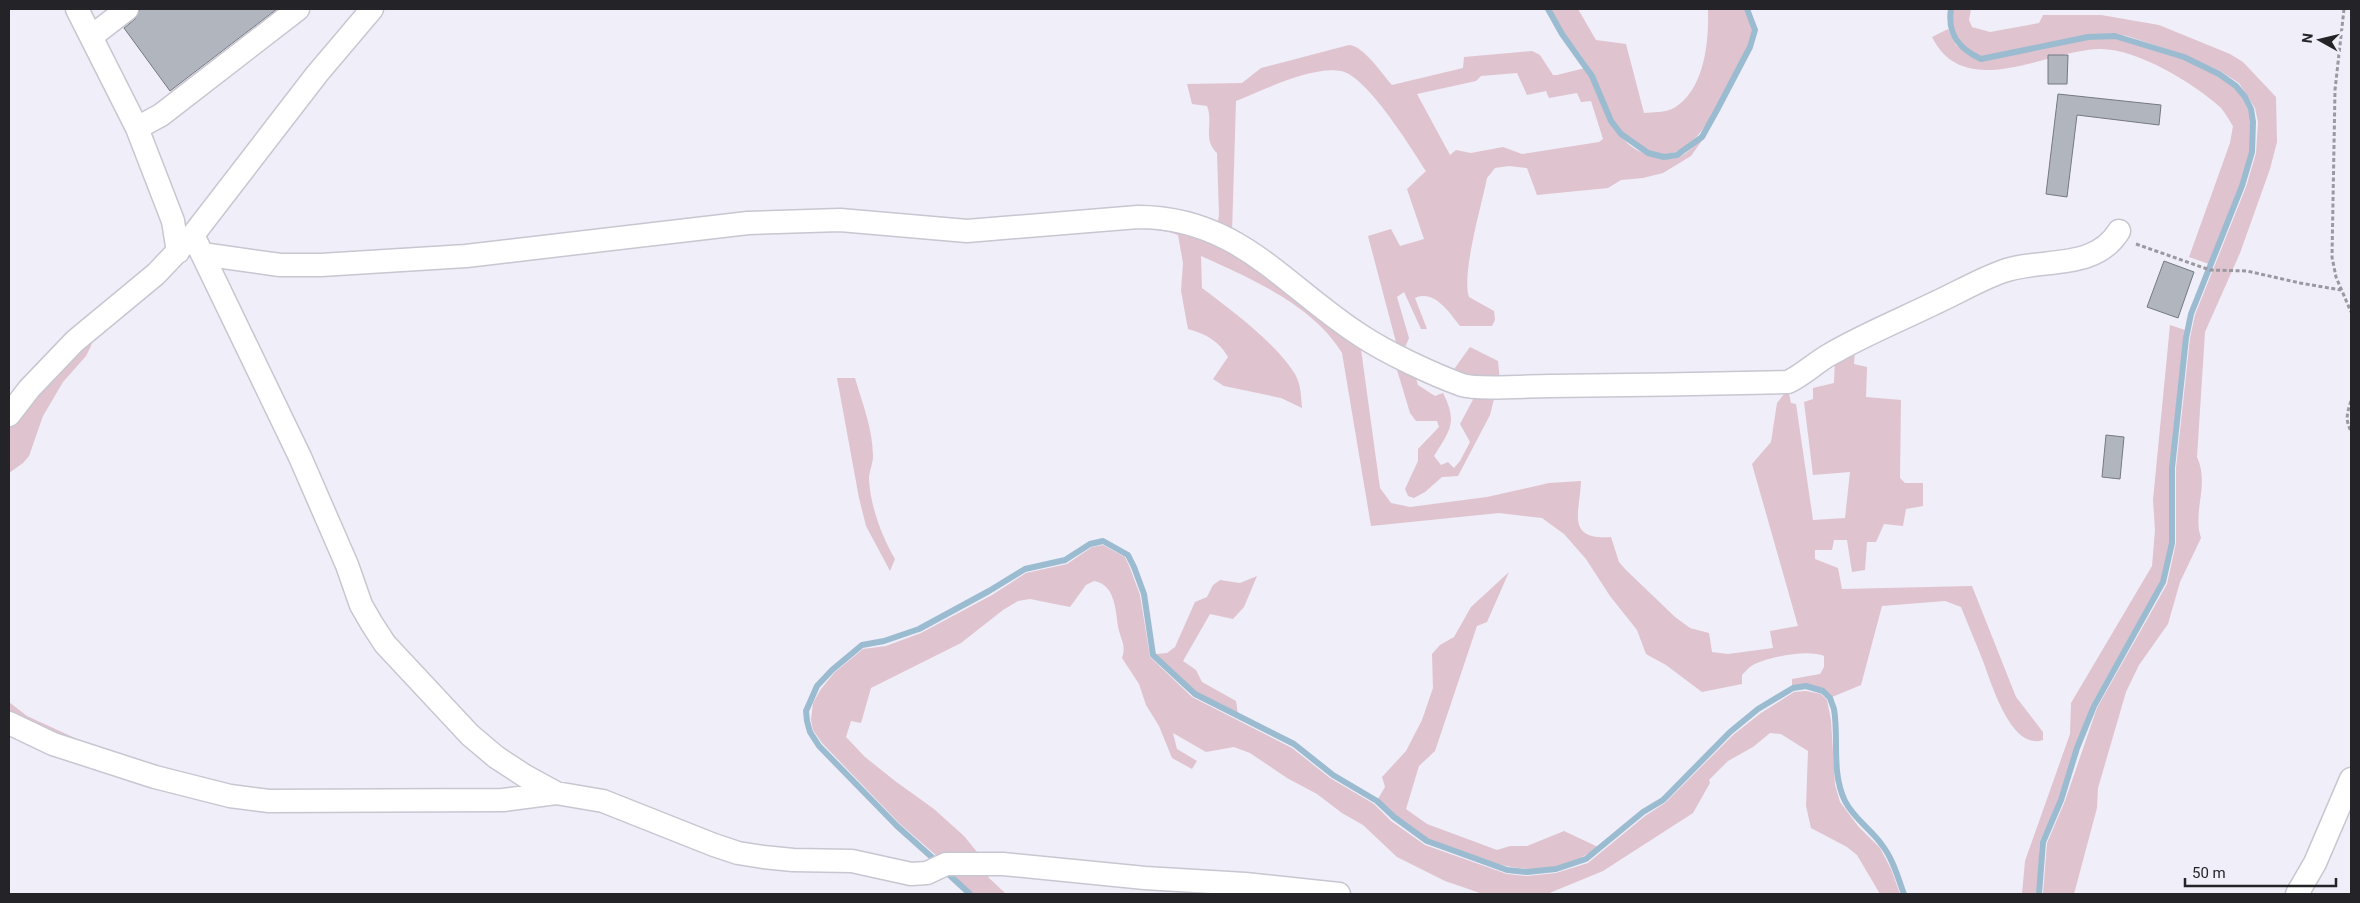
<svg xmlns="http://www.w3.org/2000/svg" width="2360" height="903" viewBox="0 0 2360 903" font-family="Roboto,sans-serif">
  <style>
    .green { fill: #dfc3ce; fill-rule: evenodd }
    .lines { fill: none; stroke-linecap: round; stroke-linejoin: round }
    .stream { stroke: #9bbcd0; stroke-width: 6 }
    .building { fill: #b0b5be; stroke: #757981 }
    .minor-casing { stroke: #c8c6d0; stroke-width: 25 }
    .path { stroke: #9a98a0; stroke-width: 3; stroke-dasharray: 4 2.5; stroke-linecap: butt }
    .minor { stroke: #fff; stroke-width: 22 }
  </style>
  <rect width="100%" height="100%" fill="#f0eef9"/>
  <path class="green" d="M1550,9h28l18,31 30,4 18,69c9,-1 21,0 30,-5 31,-19 35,-67 34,-99h36c2,6 8,15 8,21 1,15 -13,33 -19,46 -16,30 -41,93 -85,75 -9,-3 -19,-11 -25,-17 -15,-16 -19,-39 -29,-58 -12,-24 -33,-42 -44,-67z
    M1953,9h18l-2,11 3,7 18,5 49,-9 4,-8h58l58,10 71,29 13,8 33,35 1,45 -7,27 -30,84 -35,79 -8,125c13,28 -5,54 4,81l-21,44 -12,42 -29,41 -13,27 -28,96 -1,20 -23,86h-31l4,-51 18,-42 32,-93 70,-124 9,-41v-75l14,-130 5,-23 51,-128 10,-34 2,-31 -3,-14 -16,-25 -19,-12 -35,-16 -58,-19 -11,-2 -27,1 -109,22c-21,-10 -31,-25 -27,-48z
    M1948,29l8,16 24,16c25,-4 50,-10 75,-15 19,-4 40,-10 60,-8 28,3 97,30 118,49 10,9 17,23 18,36 5,45 -27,98 -42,141l-20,-7 41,-114 3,-17c-4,-6 -8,-14 -13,-19 -26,-24 -86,-60 -122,-58 -53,2 -134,53 -166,-12z
    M1349,45c15,1 33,29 43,40l71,-17 1,-11 68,-6 8,4 13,20h4l28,-7c22,34 24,79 71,89 7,1 16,3 23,0 8,-3 17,-13 24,-18l-12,17 -28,17 -20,5 -22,2 -13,8 -71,7 -10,-27 -18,-2 -14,2 -8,10c-5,26 -26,97 -18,119l25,14 1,9 -3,6h-32c-11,-14 -26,-37 -45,-28l12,31h-6l-17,-37 -7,5 12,41 -5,12 -7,-4 -29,-110 23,-7 9,17 24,-7 -17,-50 19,-18c-15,-23 -59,-95 -85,-100 -30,-5 -77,19 -105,30l-4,132 -15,-6 2,-12 -2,-62c-15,-14 -3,-30 -10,-47l-15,-2 -5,-20 55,-1 19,-15zM1517,73l10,22 19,-4 3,7 28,-5 4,9 10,-1 12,38 -4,3 -77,12 -19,-7 -32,6 -15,-3 -6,5 -33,-61 59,-13 5,-5z
    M1125,225l84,11 151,106 20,146 11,15 19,4 77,-10 62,-14 32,-2c-1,31 -16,59 30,56l8,25 7,8 49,47 15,11 19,5 3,19 16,2 45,-6 -3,-17 28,-5 -46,-162 19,-22 6,-39 11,-14 3,14 5,1 17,116 32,-2 5,-46 -37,3 -9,-73 9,-3v-11l21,-5 1,-26 20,-8 -1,15 13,3 -1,30 35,3 -1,78 5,5h18v23l-17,3 -3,17 -19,-2 -8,18h-9l-2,28 -13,2 -5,-32h-13l-2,10h-17v9l23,9 4,21 130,-3 44,111 27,35v8c-32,11 -52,-58 -60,-79 -7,-18 -15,-36 -22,-54l-16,-6 -63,5 -21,79 -29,12c-12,-12 -24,-13 -40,-11v-7l28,-5 4,-7v-11c-15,-7 -60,1 -74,11 -3,2 -5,5 -8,8v9l-40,8 -36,-27 -20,-11 -9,-24 -27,-34 -24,-37 -22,-25 -22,-16 -43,-5 -128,13 -29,-173c-29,-48 -92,-75 -141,-97l1,32c28,21 75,56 93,86 6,10 6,23 7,34l-21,-10 -57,-12 -11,-7 15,-22c-9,-16 -22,-23 -40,-28l-7,-38 2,-28 -5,-28 -9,-3z
    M2170,325l15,5 -15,138v74l-9,39 -70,124 -32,94 -19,42 -3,53h-15l3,-33 45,-127 1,-31 81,-137 3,-36 -2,-30z
    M93,335l-2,11 -5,10 -23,26 -20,34 -14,40 -6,7 -14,10v-44l27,-36z
    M1470,347l28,14 2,20 -48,-9z
    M1394,360l19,9 5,16 17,11 8,-3c15,30 7,37 -9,63l7,9 7,-3 6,6 6,-7 10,-19 -10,-18 16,-30 19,1 -5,20 -32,61 -16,1 -17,15 -11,6 -6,-2 -3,-7 13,-28v-12l21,-22 -2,-6h-21l-6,-8z
    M837,378h18c7,24 18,52 18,78 0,8 -4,15 -4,23 1,26 13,58 26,80l-5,12 -24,-45 -7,-28z
    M1103,545l22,12 5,11 10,27 10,62 42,40 100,51 38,30 44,26 17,17 34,24 82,29 20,2 29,-3 32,-10 57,-47 20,-13 68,-68 28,-22 33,-21 12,-1 15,3 6,6 4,20 4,65 5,17 18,24 22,22 11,21 9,25h-20l-23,-39 -10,-8 -36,-19 -5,-22 2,-55 -27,-17 -11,-1 -17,14 -25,14 -19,19 1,3 -17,30 -90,58 -56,23h-64l-38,-13 -48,-24 -34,-32 -21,-12 -25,-19 -30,-16 -37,-25 -16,-6 -28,5 -33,-19 4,16 20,12 -5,8 -20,-11 -13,-32 -13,-21 -7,-21 -17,-26c4,-11 0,-17 -3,-27 -4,-18 -2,-46 -25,-50l-8,4 -16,22 -40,-8 -12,2 -15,9 -42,33 -90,45 -10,35 -10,-2 -5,16 19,20 30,24 39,28 30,27 18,22 -44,-1 -39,-34 -77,-80 -9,-13 -2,-10 2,-17 8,-14 14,-17 28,-23 23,-3 35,-13 71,-38 34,-22 41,-9 25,-17z
    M1509,572l-22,50 -10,4 -42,125 -16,15 -13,43 21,15 70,26 13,-4h17l37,-15 34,16c-46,34 -89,23 -137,5 -11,-4 -22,-8 -32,-13 -19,-9 -36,-26 -51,-40l7,-12 -3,-10 24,-26 16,-31 11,-32 -1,-34 8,-9 14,-8 17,-30z
    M1257,576l-13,31 -11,12 -23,-5 -27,47 13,9 6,12 34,19 2,13 -42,-22 -40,-38 11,-1 8,-6 20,-45 12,-5 6,-12 7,-5 20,3z
    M9,702l18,14 72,33 -90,-31z
    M992,868l-4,9 18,17h-34l-27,-25z"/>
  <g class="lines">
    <path class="stream" d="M1548,9l14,25 30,42 19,45 10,13 27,19 16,4 13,-2 25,-18 15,-27 33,-63 5,-17 -8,-21
      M1951,9c-4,25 8,40 30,50l107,-22 27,-1 69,21 35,17 17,12 9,11 6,12 2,13 -1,30 -10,34 -51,128 -5,24 -14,130v75l-9,39 -69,124 -17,42 -16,52 -18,42 -4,52
      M935,860l-38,-34 -78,-80 -9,-14 -3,-11 -1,-10 4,-9 7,-16 15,-16 30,-25 22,-4 35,-12 70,-38 36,-22 40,-9 25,-16 13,-3 25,14 6,12 10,27 9,61 42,39 99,50 39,31 44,26 17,16 33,24 80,29 20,2 29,-3 30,-10 57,-47 20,-12 67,-68 28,-23 35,-21 13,-2 17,5 7,7 4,11c5,29 -3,64 11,92 9,18 26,28 37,44 11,14 16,33 22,49
      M945,871l25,23"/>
  </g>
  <path class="building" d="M140,9h137l-107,82 -46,-63 11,-9z
    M2048,55h20l-1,29h-19z
    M2058,94l103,11 -2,20 -82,-10 -10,82 -21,-3z
    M2164,261l30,11 -16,46 -31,-11z
    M2106,435l18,2 -4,42 -18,-2z"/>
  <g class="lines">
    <defs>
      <path id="minor" d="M77,9l60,119 36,93 5,31
        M92,36l35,-27
        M137,128l24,-13 137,-106
        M193,235l107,222 47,108 14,40 11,19 13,20 85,91 26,22 29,19 31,17
        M202,254l78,11h41l145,-9 282,-33 92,-3 127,11 171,-14c100,0 146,69 222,118 27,18 72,39 102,50 16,5 68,1 87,1 80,-1 159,-2 239,-4 15,-7 27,-19 41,-27 34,-20 71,-35 106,-52 22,-10 44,-23 66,-31 39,-15 93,0 118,-41
        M9,415l20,-26 46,-48 81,-67 37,-39 124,-161 55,-65
        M9,723l44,21 102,33 75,19 39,5 234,-1 53,-7 47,8 111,44 24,8 25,4 30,3 59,1 59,13 16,-1 19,-9h57l142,14 100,6 94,10
        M2297,894l18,-31 36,-84"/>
    </defs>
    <use href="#minor" class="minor-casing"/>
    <path class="path" d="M2344,9l-9,81 -3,167 4,20 15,35
      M2136,244l74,26 37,1 53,12 41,7
      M2351,401c-4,12 -6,19 0,30"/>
    <use href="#minor" class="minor"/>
  </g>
  <rect width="2360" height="903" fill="none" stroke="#242327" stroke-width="20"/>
  <g transform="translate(2320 40) rotate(278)" stroke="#f0eef9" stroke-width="4" paint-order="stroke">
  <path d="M0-4L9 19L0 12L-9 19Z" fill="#242327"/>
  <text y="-8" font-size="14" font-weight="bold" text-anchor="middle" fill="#242327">N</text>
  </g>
  <path d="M2185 878v8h151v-8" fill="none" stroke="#242327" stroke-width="2.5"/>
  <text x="2192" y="878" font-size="15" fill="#242327" stroke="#f0eef9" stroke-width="4" paint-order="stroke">50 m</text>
</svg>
